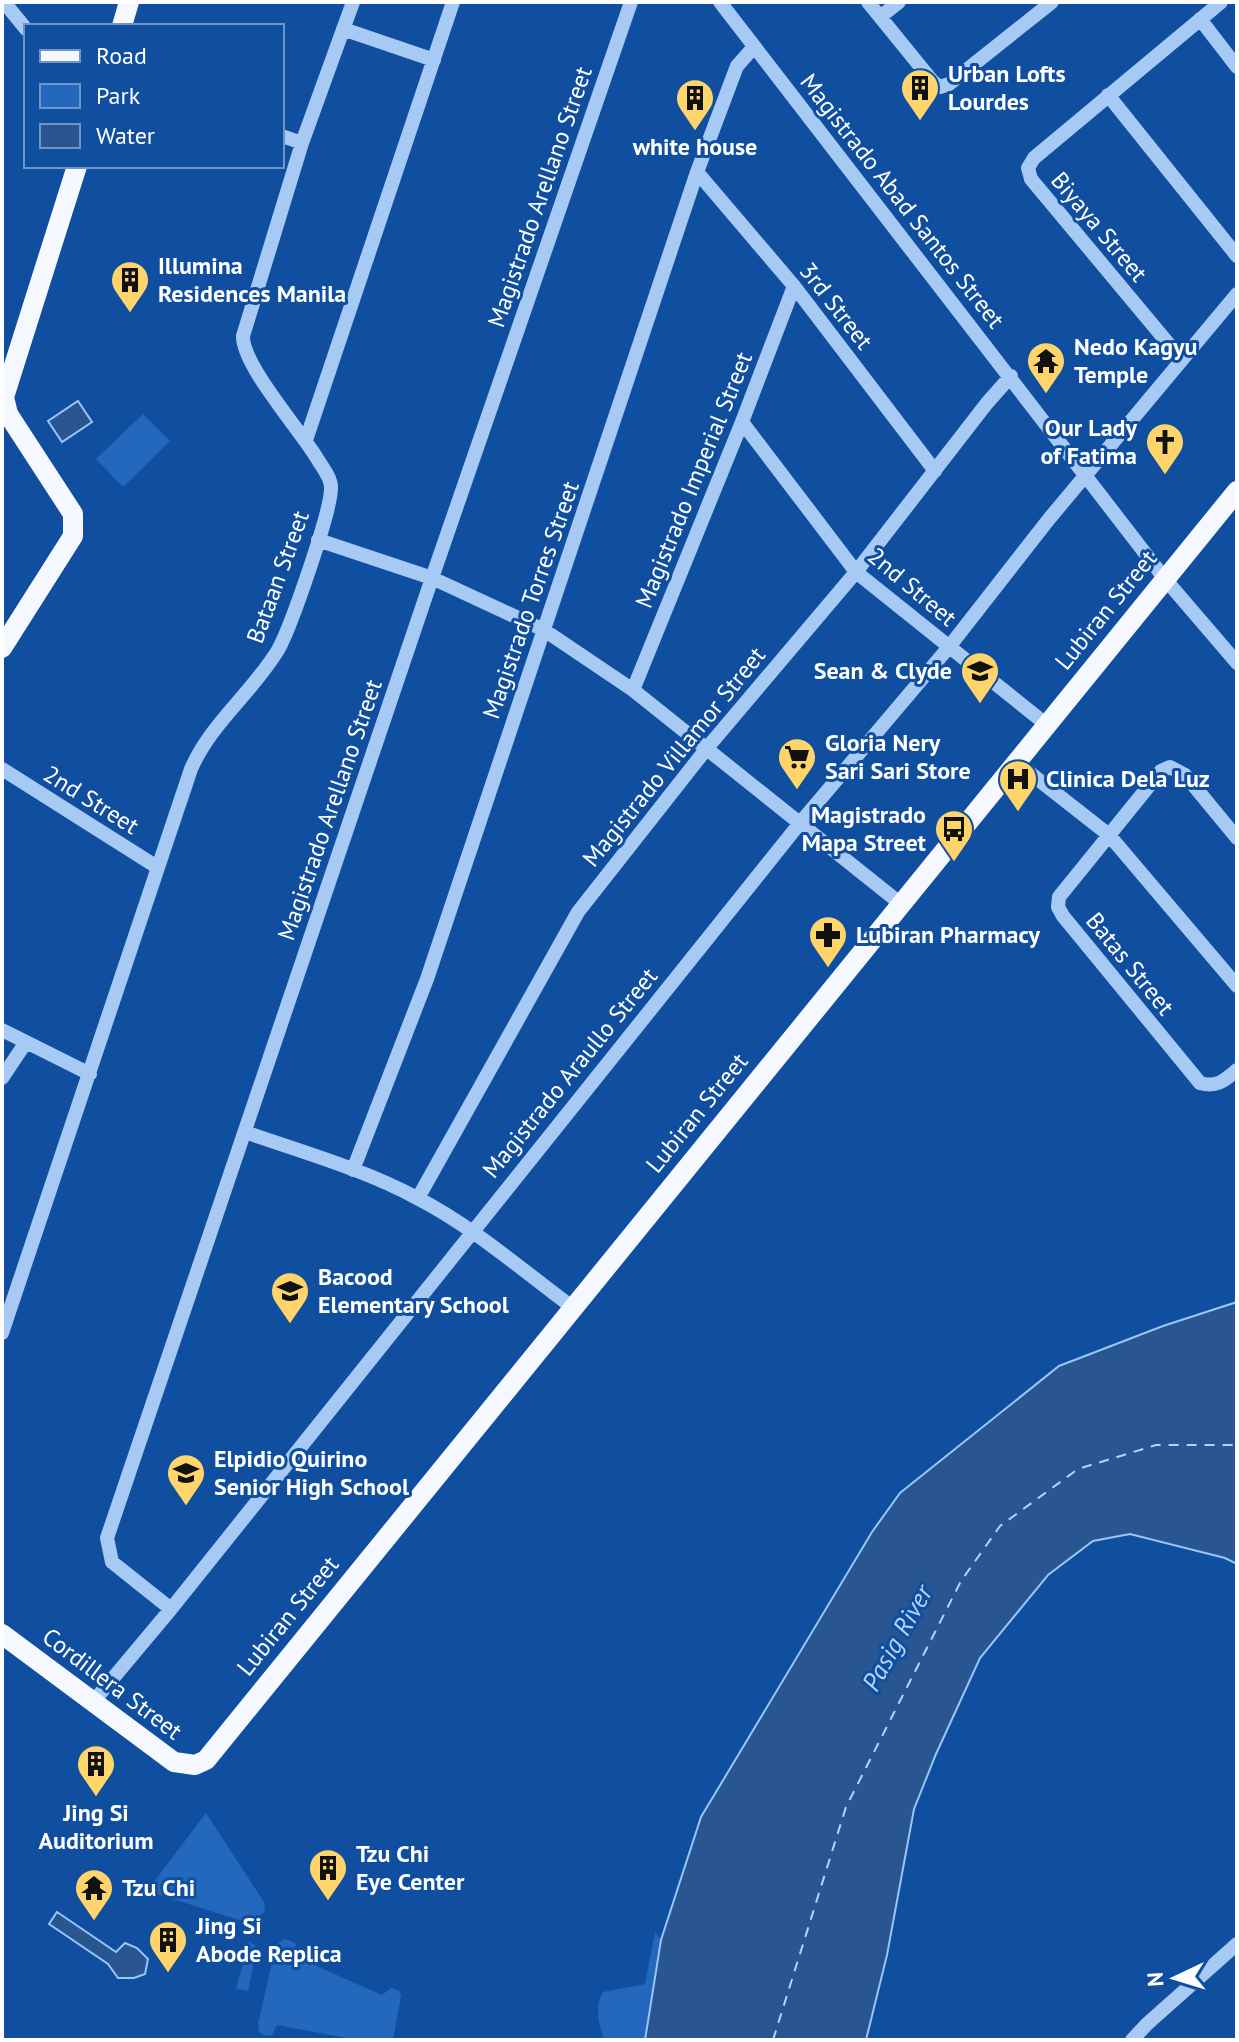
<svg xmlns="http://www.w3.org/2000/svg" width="1239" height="2042" viewBox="0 0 1239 2042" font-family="'PT Sans',sans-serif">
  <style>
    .green { fill: #2368bd }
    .water { fill: #295691; stroke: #99c5f8; stroke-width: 2 }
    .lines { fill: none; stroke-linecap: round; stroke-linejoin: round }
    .ferry { stroke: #b4d4fb; stroke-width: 2; stroke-dasharray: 10 8; stroke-linecap: butt }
    .minor { stroke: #a7caf5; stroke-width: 14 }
    .major { stroke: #f5f9ff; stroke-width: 20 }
    .labels { text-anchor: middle; stroke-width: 6; stroke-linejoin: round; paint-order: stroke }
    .poi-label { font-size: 24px; font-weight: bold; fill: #fff; stroke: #104e9f; text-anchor: start }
    .street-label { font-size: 24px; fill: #fff; stroke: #104e9f }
    .water-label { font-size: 26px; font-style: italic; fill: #b4d4fb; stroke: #104e9f }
  </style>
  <rect width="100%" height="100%" fill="#104e9f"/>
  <path class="green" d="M143,414l27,27 -47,46 -27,-28z
    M206,1813l58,89 1,9 -9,10 -7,2 -102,-32z
    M655,1932l6,8 -16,100h-41c-5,-16 -10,-32 -1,-48l42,-8z
    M285,1939l10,4 3,7 -2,7 86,38 9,-7 8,3 2,5 -8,44h-35l-81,-15 -5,10 -7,1 -6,-4 -1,-8 18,-79z
    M249,1941l8,6 -9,44 -12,-2z"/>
  <path class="water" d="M78,401l14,21 -30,20 -14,-21z
    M1237,1302v262l-12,-6 -95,-24 -37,7 -45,34 -68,83 -44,96 -22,55 -27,146 -21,85h-221l16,-100 40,-123 171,-285 28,-39 159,-127 104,-40z
    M57,1912l59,40 9,-9 12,5 11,11 -3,15 -11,4h-16l-10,-14 -59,-40z"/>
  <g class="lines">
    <path class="ferry" d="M773,2040l73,-233 115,-226 39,-55 78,-57 78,-24h81"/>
    <path class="minor" d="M4,2l22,27
      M720,2l445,577 72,84
      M868,2l65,80 7,5 9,-3 103,-82
      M880,17l19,-15
      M1200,19l37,48
      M343,29l91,31
      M1108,95l129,161
      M282,136l20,7
      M697,172l97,114 141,185
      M1182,360l-151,-181 -3,-11 6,-10 187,-156
      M742,422l114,150 191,153
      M306,440l147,-438
      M318,540l114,38 112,52 89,60 268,214
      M633,690l109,-268 52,-136
      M1016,762l93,73 128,151
      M2,769l155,98
      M1237,838l-52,-63 -15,-8 -9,4 -102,126 -1,10 5,9 137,167c17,5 25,-3 37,-13
      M2,1030l88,44
      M2,1078l24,-36
      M245,1132c57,20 118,37 172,66 55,28 105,72 155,109
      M353,1170l74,-191 270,-807 40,-106 17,-19
      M418,1198l160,-286 129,-164 149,-176 131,-169 24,-27
      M2,1333l189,-564c20,-46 61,-76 87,-119 12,-21 54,-140 53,-163 0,-9 -8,-19 -13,-27 -17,-29 -76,-95 -75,-124l59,-193 51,-141
      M171,1609l-59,-47 -5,-24 325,-960 199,-576
      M93,1702l78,-93 629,-786 149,-176 100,-128 188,-225
      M1132,2040l15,-16 90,-80"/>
    <path class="major" d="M122,26l7,-24
      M2,648l71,-112v-22l-65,-100 -4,-17 73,-231
      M2,1634l172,128 21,3 11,-5 1031,-1269"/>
  </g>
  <defs>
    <symbol id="building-pin" viewBox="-11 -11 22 30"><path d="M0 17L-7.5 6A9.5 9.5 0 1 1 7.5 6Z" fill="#ffd46b" stroke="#104e9f"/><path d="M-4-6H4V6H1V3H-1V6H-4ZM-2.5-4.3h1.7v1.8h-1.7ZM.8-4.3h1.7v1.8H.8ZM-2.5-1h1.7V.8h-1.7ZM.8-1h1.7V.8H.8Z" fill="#111"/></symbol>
    <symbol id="temple-pin" viewBox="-11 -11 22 30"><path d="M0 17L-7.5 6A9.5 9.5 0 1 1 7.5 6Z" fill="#ffd46b" stroke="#104e9f"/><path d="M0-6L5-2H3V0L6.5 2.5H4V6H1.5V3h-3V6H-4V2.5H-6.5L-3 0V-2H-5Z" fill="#111"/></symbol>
    <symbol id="church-pin" viewBox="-11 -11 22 30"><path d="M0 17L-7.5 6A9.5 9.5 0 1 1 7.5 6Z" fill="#ffd46b" stroke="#104e9f"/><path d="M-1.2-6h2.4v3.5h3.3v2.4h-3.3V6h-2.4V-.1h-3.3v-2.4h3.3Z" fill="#111"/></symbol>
    <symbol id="school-pin" viewBox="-11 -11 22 30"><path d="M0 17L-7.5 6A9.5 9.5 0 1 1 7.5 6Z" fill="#ffd46b" stroke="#104e9f"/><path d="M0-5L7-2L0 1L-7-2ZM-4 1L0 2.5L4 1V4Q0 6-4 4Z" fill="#111"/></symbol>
    <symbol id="supermarket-pin" viewBox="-11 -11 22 30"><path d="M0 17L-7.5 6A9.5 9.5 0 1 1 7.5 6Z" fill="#ffd46b" stroke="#104e9f"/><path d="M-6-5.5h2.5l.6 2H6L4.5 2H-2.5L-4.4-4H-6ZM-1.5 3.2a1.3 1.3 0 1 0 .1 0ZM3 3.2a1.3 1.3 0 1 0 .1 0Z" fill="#111"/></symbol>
    <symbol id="hospital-pin" viewBox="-11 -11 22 30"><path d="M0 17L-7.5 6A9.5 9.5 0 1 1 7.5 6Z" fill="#ffd46b" stroke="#104e9f"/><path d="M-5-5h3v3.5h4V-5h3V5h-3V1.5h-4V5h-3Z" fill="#111"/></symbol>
    <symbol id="bus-pin" viewBox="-11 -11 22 30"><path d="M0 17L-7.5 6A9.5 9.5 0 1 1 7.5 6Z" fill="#ffd46b" stroke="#104e9f"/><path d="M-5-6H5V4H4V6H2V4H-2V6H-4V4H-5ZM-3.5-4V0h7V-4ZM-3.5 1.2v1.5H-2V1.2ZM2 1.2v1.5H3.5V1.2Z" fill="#111"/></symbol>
    <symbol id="pharmacy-pin" viewBox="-11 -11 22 30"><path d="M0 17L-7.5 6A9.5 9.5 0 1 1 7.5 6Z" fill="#ffd46b" stroke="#104e9f"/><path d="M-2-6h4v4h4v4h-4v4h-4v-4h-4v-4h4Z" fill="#111"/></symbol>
  </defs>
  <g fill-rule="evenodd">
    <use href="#building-pin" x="898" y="66" width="44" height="60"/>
    <use href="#building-pin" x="673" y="76" width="44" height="60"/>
    <use href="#building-pin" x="108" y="258" width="44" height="60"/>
    <use href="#temple-pin" x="1024" y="339" width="44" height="60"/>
    <use href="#church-pin" x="1143" y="420" width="44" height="60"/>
    <use href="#school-pin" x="958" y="649" width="44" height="60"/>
    <use href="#supermarket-pin" x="775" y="735" width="44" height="60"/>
    <use href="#hospital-pin" x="996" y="757" width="44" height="60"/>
    <use href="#bus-pin" x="932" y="807" width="44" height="60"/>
    <use href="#pharmacy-pin" x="806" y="913" width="44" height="60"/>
    <use href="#school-pin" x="268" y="1269" width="44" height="60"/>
    <use href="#school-pin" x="164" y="1451" width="44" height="60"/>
    <use href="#building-pin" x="74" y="1742" width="44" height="60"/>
    <use href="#building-pin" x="306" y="1846" width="44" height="60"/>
    <use href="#temple-pin" x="72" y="1866" width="44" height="60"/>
    <use href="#building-pin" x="146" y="1918" width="44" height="60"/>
  </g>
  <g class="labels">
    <g class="poi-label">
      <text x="948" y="82">Urban Lofts<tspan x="948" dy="28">Lourdes</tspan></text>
      <text x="695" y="155" text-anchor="middle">white house</text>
      <text x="158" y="274">Illumina<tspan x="158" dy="28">Residences Manila</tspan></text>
      <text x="1074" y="355">Nedo Kagyu<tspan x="1074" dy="28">Temple</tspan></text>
      <text x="1137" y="436" text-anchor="end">Our Lady<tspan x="1137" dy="28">of Fatima</tspan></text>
      <text x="952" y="679" text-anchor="end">Sean &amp; Clyde</text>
      <text x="825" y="751">Gloria Nery<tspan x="825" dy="28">Sari Sari Store</tspan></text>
      <text x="1046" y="787">Clinica Dela Luz</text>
      <text x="926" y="823" text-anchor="end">Magistrado<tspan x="926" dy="28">Mapa Street</tspan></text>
      <text x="856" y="943">Lubiran Pharmacy</text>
      <text x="318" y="1285">Bacood<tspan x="318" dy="28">Elementary School</tspan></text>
      <text x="214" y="1467">Elpidio Quirino<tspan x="214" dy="28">Senior High School</tspan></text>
      <text x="96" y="1821" text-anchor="middle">Jing Si<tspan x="96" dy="28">Auditorium</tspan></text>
      <text x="356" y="1862">Tzu Chi<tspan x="356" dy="28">Eye Center</tspan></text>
      <text x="122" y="1896">Tzu Chi</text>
      <text x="196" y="1934">Jing Si<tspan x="196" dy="28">Abode Replica</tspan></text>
    </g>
    <g class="street-label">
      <text transform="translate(540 197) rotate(-71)" y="8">Magistrado Arellano Street</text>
      <text transform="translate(902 201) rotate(52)" y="8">Magistrado Abad Santos Street</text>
      <text transform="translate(1099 227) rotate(50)" y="8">Biyaya Street</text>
      <text transform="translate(836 306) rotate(52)" y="8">3rd Street</text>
      <text transform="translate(694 480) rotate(-68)" y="8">Magistrado Imperial Street</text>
      <text transform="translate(278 577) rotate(-70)" y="8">Bataan Street</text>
      <text transform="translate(912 587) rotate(40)" y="8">2nd Street</text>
      <text transform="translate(531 600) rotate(-71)" y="8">Magistrado Torres Street</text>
      <text transform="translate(1106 610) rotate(-51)" y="8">Lubiran Street</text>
      <text transform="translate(674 757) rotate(-51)" y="8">Magistrado Villamor Street</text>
      <text transform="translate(91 800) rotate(32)" y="8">2nd Street</text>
      <text transform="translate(330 810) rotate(-71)" y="8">Magistrado Arellano Street</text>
      <text transform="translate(1130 964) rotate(51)" y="8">Batas Street</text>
      <text transform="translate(570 1073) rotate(-51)" y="8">Magistrado Araullo Street</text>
      <text transform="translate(697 1113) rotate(-51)" y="8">Lubiran Street</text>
      <text transform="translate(288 1616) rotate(-51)" y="8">Lubiran Street</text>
      <text transform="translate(112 1684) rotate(37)" y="8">Cordillera Street</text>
    </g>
    <g class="water-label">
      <text transform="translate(897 1638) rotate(-61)" y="9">Pasig River</text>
    </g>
  </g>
  <rect width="1239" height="2042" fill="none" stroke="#ffffff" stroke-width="8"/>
  <rect x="24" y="24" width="260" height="144" fill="#104e9f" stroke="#7095c5" stroke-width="2"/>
  <rect x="40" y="50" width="40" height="12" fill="#f5f9ff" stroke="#7095c5" stroke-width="2"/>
  <text x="96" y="64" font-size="24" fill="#ffffff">Road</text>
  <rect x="40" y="84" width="40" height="24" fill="#2368bd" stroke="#7095c5" stroke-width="2"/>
  <text x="96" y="104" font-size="24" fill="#ffffff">Park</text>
  <rect x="40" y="124" width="40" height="24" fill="#295691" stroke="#7095c5" stroke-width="2"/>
  <text x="96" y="144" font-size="24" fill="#ffffff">Water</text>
  <g transform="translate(1175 1978) rotate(266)" stroke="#104e9f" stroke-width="6" paint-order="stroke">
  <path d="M0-6L14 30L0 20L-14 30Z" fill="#ffffff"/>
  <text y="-12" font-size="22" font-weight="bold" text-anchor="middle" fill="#ffffff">N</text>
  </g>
</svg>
